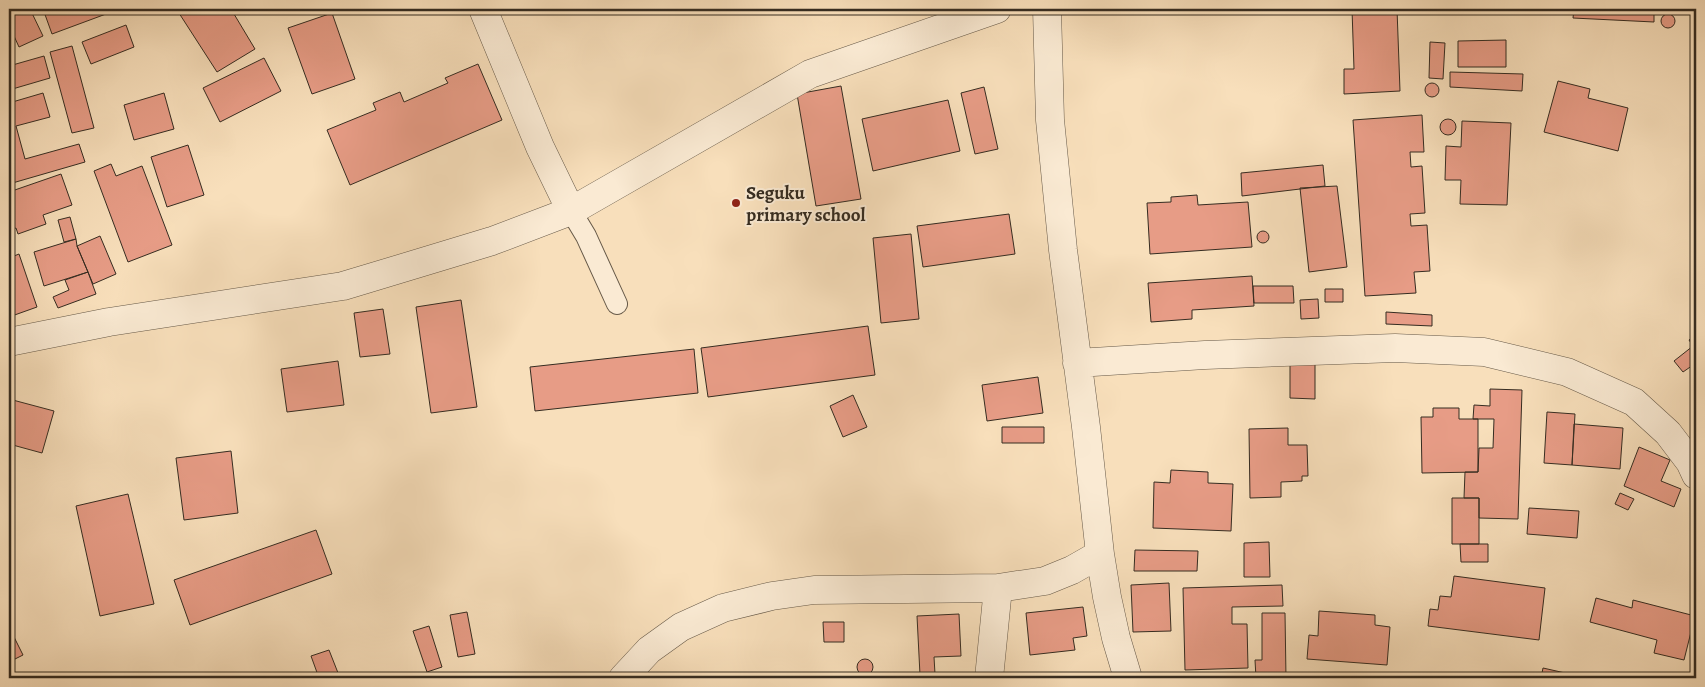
<svg xmlns="http://www.w3.org/2000/svg" width="1705" height="687" viewBox="0 0 1705 687" font-family="Alegreya,serif">
  <style>
    .building { fill: #e79c86; stroke: #352c21 }
    .lines { fill: none; stroke-linecap: round; stroke-linejoin: round }
    .lane-casing { stroke: #665948; stroke-width: 22 }
    .street-casing { stroke: #665948; stroke-width: 29 }
    .lane { stroke: #faead3; stroke-width: 20 }
    .street { stroke: #faead3; stroke-width: 28 }
    .poi-dot { fill: #8f2418; stroke: #faead3; stroke-width: 2 }
    .labels { text-anchor: middle; stroke-width: 4; stroke-linejoin: round; paint-order: stroke }
    .poi-label { font-size: 19px; font-weight: bold; fill: #352c21; stroke: #faead3; text-anchor: start }
  </style>
  <rect width="100%" height="100%" fill="#f8dfbb"/>
  <filter id="stains"><feTurbulence type="fractalNoise" baseFrequency=".004" numOctaves="4"/><feColorMatrix values="0 0 0 0 .2 0 0 0 0 .09 0 0 0 0 .02 0 0 0 .5 -.17"/></filter>
  <radialGradient id="worn" r=".72"><stop offset=".6" stop-color="#630" stop-opacity="0"/><stop offset="1" stop-color="#630" stop-opacity=".3"/></radialGradient>
  <path class="building" d="M9,9h21l13,27 -24,11 -10,-22z
    M43,9h61l2,5 -54,20z
    M179,9h52l24,40 -38,23 -40,-62z
    M1352,9h45l3,82 -56,3v-25h10z
    M1574,9h80v13l-81,-4z
    M332,13l23,66 -43,15 -24,-66z
    M1661 21a7 7 0 1 1 14 0a7 7 0 1 1-14 0Z
    M126,25l8,22 -43,17 -9,-22z
    M1506,40v27h-48v-26z
    M1430,42l15,1 -2,36 -14,-1z
    M72,46l22,82 -22,5 -22,-81z
    M44,56l6,22 -41,12v-24z
    M264,58l17,33 -61,31 -17,-34z
    M478,64l24,56 -152,65 -23,-55 49,-20 -3,-7 27,-11 4,10 44,-19 -3,-5z
    M1450,72l73,2 -1,17 -72,-4z
    M1558,81l32,8 -2,9 40,10 -10,43 -74,-19z
    M1425 90a7 7 0 1 1 14 0a7 7 0 1 1-14 0Z
    M841,86l20,113 -45,7 -19,-112z
    M984,87l14,62 -23,5 -14,-61z
    M43,93l7,24 -34,9 9,33 54,-15 6,18 -76,22v-81z
    M164,93l10,36 -40,11 -10,-35z
    M948,100l12,51 -87,20 -11,-52z
    M1422,115l2,37h-14l1,15 11,-1 3,47 -15,1 1,12 16,-1 3,46 -16,1 2,21 -51,3 -12,-176z
    M1440 127a8 8 0 1 1 16 0a8 8 0 1 1-16 0Z
    M1462,121l49,2 -4,82 -47,-1 1,-24h-16l1,-34 15,1z
    M188,145l16,50 -37,12 -16,-50z
    M111,164l5,12 26,-10 30,79 -44,17 -34,-91z
    M1323,165l2,21 -83,10 -1,-23z
    M61,174l11,31 -29,10 3,9 -28,10 -2,-6 -6,2 -1,-38z
    M1337,186l10,81 -38,5 -9,-84z
    M1197,195l1,10 50,-3 4,45 -102,7 -3,-51 24,-1v-5z
    M1009,214l6,40 -92,13 -6,-41z
    M70,217l6,22 -12,3 -6,-22z
    M1257 237a6 6 0 1 1 12 0a6 6 0 1 1-12 0Z
    M911,234l8,85 -38,4 -8,-85z
    M100,236l16,38 -23,10 -16,-38z
    M76,239l1,7 11,26 -44,14 -10,-34z
    M19,254l18,53 -28,10v-59z
    M88,272l8,22 -38,14 -5,-11 16,-7 -4,-10z
    M1252,276l2,30 -62,4v9l-41,3 -3,-39z
    M1253,286h40l1,17h-40z
    M1325,289h18v13h-18z
    M1318,299l1,19 -18,1 -1,-19z
    M461,300l16,107 -46,6 -15,-106z
    M383,309l7,45 -30,3 -6,-44z
    M1386,312l46,3v11l-46,-2z
    M868,326l7,49 -167,22 -7,-49z
    M1696,334v29l-13,9 -9,-11 19,-15 -4,-6z
    M694,349l4,44 -163,18 -5,-44z
    M338,361l6,44 -57,7 -6,-43z
    M1290,363l25,1v35l-25,-1z
    M1038,377l5,36 -56,8 -5,-36z
    M1490,389l32,1 -4,129 -39,-1v-20h-15l1,-26h13l1,-24h14l1,-29h-21l1,-14 16,1z
    M853,395l14,32 -24,10 -13,-31z
    M9,399l45,12 -12,42 -33,-9z
    M1433,408h26v11h19v53l-56,1 -1,-56h12z
    M1547,412l28,2 -3,51 -28,-2z
    M1574,424l49,4 -3,41 -48,-4z
    M1002,427h42v16h-42z
    M1288,428v17h19l1,31h-6v5l-21,1v15l-31,1 -1,-69z
    M1639,447l31,13 -9,21 20,8 -7,18 -50,-21z
    M231,451l7,62 -54,7 -8,-62z
    M1171,470l37,2v11l25,1 -2,47 -78,-3 1,-46 16,1z
    M1620,493l14,6 -6,11 -13,-6z
    M128,494l26,110 -54,12 -24,-110z
    M1452,498h27v46h-27z
    M1529,508l50,3 -2,27 -50,-4z
    M316,530l16,44 -142,51 -16,-45z
    M1269,542l1,35h-26v-34z
    M1460,544h28v18h-27z
    M1135,550l63,1 -1,20h-63z
    M1454,576l91,12 -6,52 -111,-14 2,-17 8,1 2,-14 11,1z
    M1169,583l2,48 -38,1 -2,-47z
    M1282,585l1,21 -51,1v17h15l1,44 -63,2 -2,-82z
    M1596,598l36,10 1,-8 62,16 -11,44 -30,-7 3,-13 -67,-18z
    M1083,607l4,29 -14,2 2,12 -45,5 -4,-42z
    M1319,611l56,4v10l15,2 -3,38 -80,-6 2,-24 9,1z
    M467,612l8,42 -17,3 -8,-42z
    M1262,613h23l1,65h-30l-1,-18h7z
    M959,614l2,42 -27,1 1,17 -15,1 -3,-59z
    M823,622h21v20h-20z
    M429,626l13,41 -15,5 -14,-41z
    M9,627l14,28 -14,7z
    M329,650l11,28h-21l-8,-22z
    M857 667a8 8 0 1 1 16 0a8 8 0 1 1-16 0Z
    M1543,668l31,7v3h-33z"/>
  <g class="lines">
    <defs>
      <path id="lane" d="M571,211l15,25 31,68"/>
      <path id="street" d="M483,9l57,138 31,64
        M1047,9l3,111 13,130 23,177 14,127 7,43 9,41 12,40
        M9,342l100,-20 234,-36 149,-45 79,-30 239,-137 187,-65
        M1077,363l128,-8 190,-7 89,4 83,20 67,30 34,31 22,29 6,13
        M623,678l26,-28 32,-23 42,-19 49,-12 42,-6 184,-2 47,-7 27,-11 28,-16
        M989,678l9,-90"/>
    </defs>
    <use href="#lane" class="lane-casing"/>
    <use href="#street" class="street-casing"/>
    <use href="#lane" class="lane"/>
    <use href="#street" class="street"/>
  </g>
  <circle class="poi-dot" cx="736" cy="203" r="5"/>
  <g class="labels">
    <g class="poi-label">
      <text x="746" y="199">Seguku<tspan x="746" dy="22">primary school</tspan></text>
    </g>
  </g>
  <rect width="1705" height="687" fill="none" stroke="#f8dfbb" stroke-width="30"/>
  <rect x="10" y="10" width="1685" height="667" fill="none" stroke="#352c21" stroke-width="2.5"/>
  <rect x="15" y="15" width="1675" height="657" fill="none" stroke="#352c21"/>
  <rect width="100%" height="100%" filter="url(#stains)"/>
  <rect width="100%" height="100%" fill="url(#worn)"/>
</svg>
